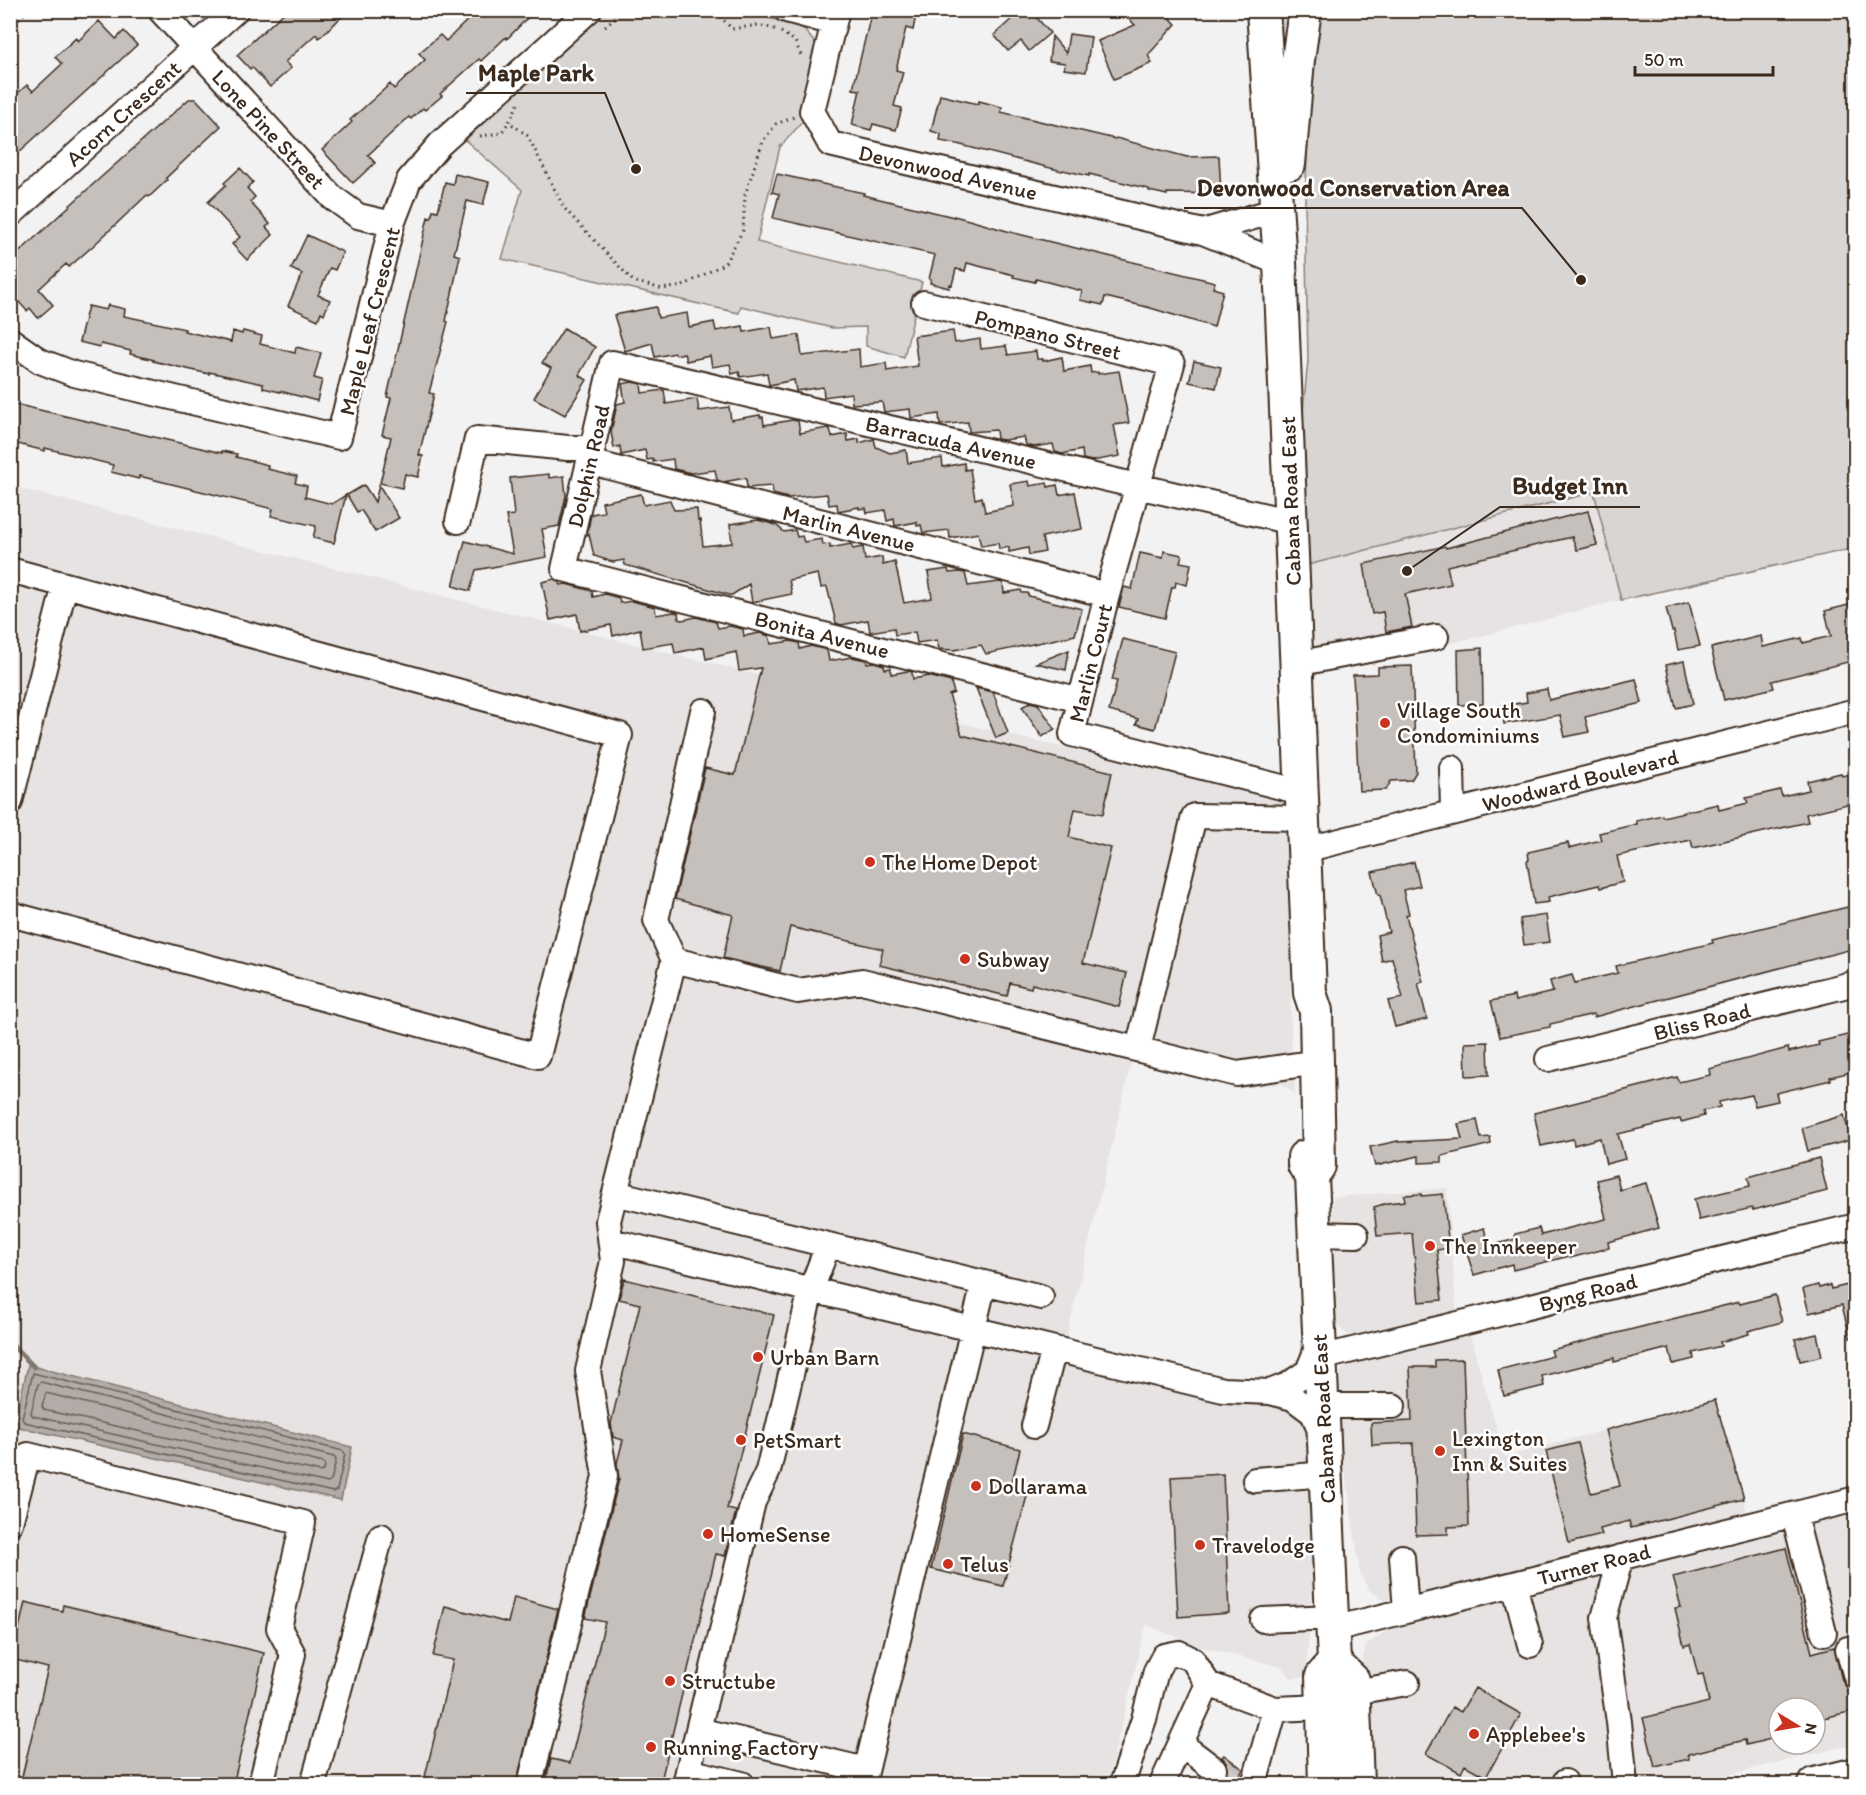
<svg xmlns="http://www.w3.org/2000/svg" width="1866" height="1795" viewBox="0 0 1866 1795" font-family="Itim,sans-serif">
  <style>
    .built { fill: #e6e3e2; fill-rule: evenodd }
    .green { fill: #d8d5d2; stroke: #8a8078; stroke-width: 1.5 }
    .water { fill: #b2aba7; stroke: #827770; stroke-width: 1.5 }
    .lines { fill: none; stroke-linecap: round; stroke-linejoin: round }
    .shore { stroke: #6b5e55; stroke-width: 1.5 }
    .stream { stroke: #827770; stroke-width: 5 }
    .building { fill: #c6c0bd; stroke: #3b2a1e; stroke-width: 1.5 }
    .minor-tunnel { stroke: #cecac8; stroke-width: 24; stroke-dasharray: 24 12; stroke-linecap: butt }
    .minor-casing { stroke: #3b2a1e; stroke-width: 28 }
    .major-casing { stroke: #3b2a1e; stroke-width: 36 }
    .path { stroke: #3b2a1e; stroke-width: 3; stroke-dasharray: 1.5 4.5; stroke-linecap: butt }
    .minor { stroke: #fff; stroke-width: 24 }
    .major { stroke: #fff; stroke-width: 32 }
    .poi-dot { fill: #c8321e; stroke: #fff; stroke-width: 2 }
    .labels { text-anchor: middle; stroke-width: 5; stroke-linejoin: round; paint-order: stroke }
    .street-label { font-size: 22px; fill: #3b2a1e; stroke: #fff }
    .poi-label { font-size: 22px; fill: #3b2a1e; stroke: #fff; text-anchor: start }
    .leader { fill: none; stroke: #3b2a1e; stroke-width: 2 }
    .callout-dot { fill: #3b2a1e; stroke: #fff; stroke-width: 2 }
    .callout-label { font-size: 24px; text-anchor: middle; font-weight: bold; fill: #3b2a1e; stroke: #fff; stroke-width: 5; stroke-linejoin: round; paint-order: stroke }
  </style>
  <rect width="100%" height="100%" fill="#f3f2f2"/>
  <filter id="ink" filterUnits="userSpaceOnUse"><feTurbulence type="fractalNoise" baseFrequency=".0167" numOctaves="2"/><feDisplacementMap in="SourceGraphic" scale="12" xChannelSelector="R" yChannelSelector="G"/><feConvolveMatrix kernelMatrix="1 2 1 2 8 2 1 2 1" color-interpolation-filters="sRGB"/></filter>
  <g filter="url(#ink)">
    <path class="built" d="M10,486l662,168 616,147 2,52 1,187 4,54 -13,-10 -34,3 -116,-27 -66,280 192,44 22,-4 32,-29 2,203 -8,123 -15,1 -9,-11 -80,-20 -56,-22 -39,159h-1096z
      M1594,492l27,108 -139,36 -176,41 -6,-110z
      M1447,1188l10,130 -97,21 -14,-5 -11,-12 -2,-125z
      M1469,1331l36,126 210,-57 34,119 106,-11v236l-165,40h-322l-7,-117 5,-22 26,-18 141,-36 -127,11 -22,-2 -15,-10 -9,-17 -26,-176 7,-26 14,-11zM1779,1708h36v36h-36z"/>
    <path class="green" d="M605,11h135l61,15 15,18 -13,68 1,8 -24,27 -23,95 165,40 -18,75 -38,-11v-19l-34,1 -91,-22 -2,7 -237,-54 20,-69 -57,-50z
      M1274,11h19l-10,43 -4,-5z
      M1316,11h539v537l-234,52 -27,-108 -294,75 -2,-104 10,-103 -3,-159 7,-155z"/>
    <path class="water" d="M28,1365l324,82 -11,53 -327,-74z"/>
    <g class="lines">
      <path class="shore" d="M33,1373l310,78 2,3 -8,36 -4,2 -309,-70 -2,-4z
        M41,1382l293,75 2,3 -5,21 -3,2 -295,-67 -2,-3 7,-29z
        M46,1393l277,70 2,3 -1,4 -3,2 -277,-62 -2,-4z"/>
      <path class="stream" d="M10,1343l24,24"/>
    </g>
    <path class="building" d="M287,10h62l-30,28 -3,-4 -31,28 6,6 -21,19 -18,-20 -2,2 -13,-14z
      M478,10h57l-28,29 -1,-2 -25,24 -2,-2 -39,35 2,2 -17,14 -2,-2 -12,11 -2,-2 -41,38 7,8 -22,20 -31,-33 30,-28 -2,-2 40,-36 4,5 31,-29 -6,-7 21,-18 6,6z
      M872,10h45l-4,20 -7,-2 -10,42 7,2 -9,34 8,2 -6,22 -23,-6 -2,6 -19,-5 8,-35 -7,-1z
      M1022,10h8l20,23 -21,18 -8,-10 -13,10 -14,-16z
      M1120,10h42l14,14 -28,31 4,8 -38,16 -16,-38 37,-16z
      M99,21l17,18 8,-8 13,14 -120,109 -7,-8v-46l17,-15 6,6 29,-27 -7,-7 21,-19 2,3z
      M1069,34l22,3 -5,35 -22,-3 1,-6 -16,-2 3,-25 14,17z
      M940,95l38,9 1,-3 23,6 -1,5 114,27 1,-1 71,19 32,-1 2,38 -54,-1v2l-18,-4v-2l-60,-15v2l-26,-6 -1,1 -105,-27 -17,-3 1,-7 -10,-3z
      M189,99h7l25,27 -55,52 1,2 -18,17 -2,-2 -53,50 -25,22 -3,-3 -27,25 14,16 -15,13 -8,-10 -3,3 -17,-19v-24l8,-7 -4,-4 75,-69z
      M240,168l13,14 -6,6 8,9 -5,5 20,22 -4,3 7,8 -26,25 -15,-16 8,-7 -32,-35 18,-17 -2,-2z
      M455,174l34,8 -6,23 -16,-4 -13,53 6,2 -14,65 2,1 -19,71 5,1 -15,61 4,1 -5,21 -13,-3 -3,14 -22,-5 11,-46 -9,-2 9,-37 -4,-1 41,-180 3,1 2,-8 5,1 7,-29 8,2z
      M777,174l87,19 -1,2 91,22v-1l15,4 45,13 201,49 -2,6 10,3 -9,36 -67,-20 -42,-10 -2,8 -23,-5 2,-9 -46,-12 -1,3 -22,-5 1,-2 -47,-12 -2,8 -9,-2 -4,16 -2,-1 -1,4 -19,-5 1,-4h-2l6,-24 -162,-37 6,-24 -7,-2z
      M307,235l36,17 -8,18 -5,-2 -12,27 12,5 -6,14 -3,-2 -3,8 -30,-14 14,-32 -11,-5z
      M108,305l17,4 -1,7 61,13 -1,2 47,11 2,-11 9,3 1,-3 19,5 -2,8 35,9 1,-6 25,6 -7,25 8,2 -5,21 -37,-10v1l-17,-4v-4l-54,-12v2l-56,-13 1,-1 -24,-6 1,-3 -30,-7 -1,3 -21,-5 9,-36 18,4z
      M656,307l2,11 29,-5 2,14 25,-5 2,9 27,-5 1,6 27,-5 2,12 26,-4 3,21 57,-7 1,18 26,-4 1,8 31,-5 -4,-30 39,-5 2,12 25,-4 1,10 25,-3 2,9 28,-4 1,8h6v2l19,-4 2,14 26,-5 1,7 7,-1v2l21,-3 10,52 -15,2 6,31 -28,5 -9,-2 -1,-9 -20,4 -7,-2 -2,-8 -19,3 -8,-2 -2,-8 -20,3 -7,-1 -1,-9 -27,2 -1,-10 -28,3 -1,-11 -28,4 -1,-9 -26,3 -2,-10 -30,2 -1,-11 -27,4 -1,-10 -27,4 -2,-11 -25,5 -2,-12 -27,4 -1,-5 -7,2 -2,-10 -18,3 -2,-11 -24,5 -2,-8 -8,2 -1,-2 -20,4 -3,-14 -27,8 -11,-36z
      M564,328l31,19 -16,28 8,5 -22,35 -31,-17 17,-30 -9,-5z
      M1194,361l27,6 -5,21 -27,-6z
      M632,382l9,2 1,9 22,-3 2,14 31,-5 2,12 30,-4 2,13 29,-5v2h3l1,8 28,-5 6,1 2,12 28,-5 2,1 2,8 15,-3 1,7 11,-2v4l15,-4 2,8 14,6 16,-3 2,13 34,-5 1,9 21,-4 1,7 5,-1 5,30 7,-2 3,15 29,-6 -4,-22 19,-3 1,5 17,-3 1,4 9,-2 2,10 16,-3 7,37 -40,8 3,15 -16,3 -1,-7 -19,4v-5l-10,2 -1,-6 -17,3 -3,-13 -28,5 -1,-8 -26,3 -2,-8 -4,1v-4l-22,4 -1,-7 -7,2 -2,-11 -18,3 -1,-5 -7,1v-2l-21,4 -1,-7 -8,1 -2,-11 -39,4 -15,-4 -1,-8 -25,2 -1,-10 -23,4 -6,-2 -2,-10 -24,3 -17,-4 -1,-10 -20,3v-3l-6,1 -2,-10 -24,5 -1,-9 -6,2 -3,-16 6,-28 8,-2 -3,-18z
      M10,403l212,50v-2l15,3 -1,3 32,8 -1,4 30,7 -2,7 12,3 -2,11 27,7 14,-9 -12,48 -21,-5 3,-12 -45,-10 2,-7 -134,-33v3l-28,-7 2,-7 -68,-17v3l-35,-9z
      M549,474v4l15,-2 2,20 -7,30 -17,3 5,28 -71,13 -6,21 -17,-5 12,-45 48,13 -7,-38 8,-1 -4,-37z
      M364,485l11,17 4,-17 20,33 -24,14 -14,-22 -4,2 -10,-17z
      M641,494l3,11 26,-5 4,10 23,-1 1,12 2,-1 3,26 29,-3 -2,-19 28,-4 18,5 8,7 11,-2 2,7 5,-1 2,6 18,-3 1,6 7,-1v4l21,-4 2,5 10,-2 2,13 17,-3 1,8 12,-3 9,41 28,-5 -4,-26 20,-3 1,4 10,-1 6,1 3,13 31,-4 4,1 1,10 17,-3 1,3h5l2,3 53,13 -7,26 -89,19 -5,-9 -27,5 -15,-1 -2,-9 -20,3 -2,-11 -20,3 -1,-7 -24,4 -2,-12 -27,5 -5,-2 -9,-36 -6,1 -3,-14 -29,6 3,14 -40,8 -3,-18 -17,11h-3l-104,-30 -1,-5 -11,2 -19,-6 -5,-22 -2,1 4,-21 13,-2 -2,-10z
      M1588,511l9,34 -20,5 -5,-13 -125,29 4,18 -46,10 7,33 -26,5 -3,-20 -11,2 -8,-50 81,-18 1,2z
      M1164,551l18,4 -2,7 11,2 -4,21 -11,-3 -1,5h-3l-7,31 -46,-11 5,-20 8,2 8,-36 23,5z
      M554,579l6,4v2l6,-1 26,7 1,6 12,-3 14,4 1,5 12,-2 23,6 1,8 18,-3 4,1 1,6 3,1 14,-3 20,5 2,6 12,-2 13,3 1,7 16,-3 9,3 2,8 20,-3 8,2 1,6 11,-3 16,4 2,11 23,-4 14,3 1,3 7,-1 10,3 1,4 6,-1v6l17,-3 4,1 1,7 15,-3 23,6 3,11 -5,2 13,40 150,37 -9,42 -28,-5 -6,28 42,11 -28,115 44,10 -8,34 -87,-23 -1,4 -21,-5 -3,13 -128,-31 4,-16 -93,-22 -10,44 -57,-13 10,-43 -58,-16 30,-131 30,7 26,-107 -22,3 -3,-19 -30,7 -2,-12 -29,6 -2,-10 -30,5 -3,-19 -27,7 -2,-11 -31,6 -3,-17 -27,6 -8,-38z
      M1689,602l11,44 -22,4 -4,-19h-2l-6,-23z
      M1856,603v57l-84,21 2,7 -50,12 -13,-52 50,-12 2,11 39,-9 1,5 28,-7 -6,-25z
      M1123,639l52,13 -20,77 -19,-5 2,-5 -29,-8 8,-30 -5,-1z
      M1482,648l1,56 -24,1 -1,-55z
      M1069,650l-3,20 -30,-7z
      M1684,661l9,43 -17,4 -10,-43z
      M1412,666l4,106 -5,8 -20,1 -5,9 -27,1 -6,-116 25,-1v-7z
      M1636,679l6,24 -57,14 4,15 -24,5 -5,-22 -56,9 -3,-18 26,-4 -1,-9 21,-4 2,11z
      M976,688l17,4 15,41 -12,5z
      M1030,702l8,2 17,25 -13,8 -20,-30z
      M1841,773l1,3 14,-3v29l-50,12 2,8 -115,26 -2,-8 -74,16 6,26 -23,6 -1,-3 -51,12 1,5 -15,2 -7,-43 2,-1 -1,-8 40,-9 1,5 32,-8 -2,-7 38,-9 -1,-3 26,-6 1,2 55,-13 1,6 29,-7 -2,-5 34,-8 2,6 27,-6 -2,-9z
      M1414,862l6,24 -17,4 6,24 -3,1 17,67 -5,1 9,36 -32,8 -7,-26 15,-3 -11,-40 -10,3 -5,-26 12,-3 -9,-37h-2l-6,-23z
      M1856,905v43l-236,62 -26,7v-3l-44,10v3l-50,10 -9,-36 23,-5 1,5 38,-9 -3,-11 22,-6 3,8 43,-10 -2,-7 97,-23 -1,-3z
      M1546,915l4,27 -26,3 -4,-26z
      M1856,1033v38l-26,6 1,3 -55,13 2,8 -23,5 -3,-11 -33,7 1,5 -17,4 1,5 -23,6 -1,-3 -62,15 7,25 -19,5 -6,-26 -26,7 -1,-6 -32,7 -7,-33 143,-36 2,5 31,-7 -1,-6 79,-21 1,4 30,-7 -1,-3z
      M1488,1042l1,33 -23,1 -1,-33z
      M1844,1115l7,25 -43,11 -6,-23z
      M1477,1120l4,18 9,-1 1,7 -49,12v6l-23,1v-7l-44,10 -5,-19 28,-6v1l64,-3 -4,-15z
      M1819,1158l8,33 -74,19 -1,-2 -53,12 -5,-21 56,-13 -2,-9z
      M1616,1175l4,15 26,-7 13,45 -51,14 1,6 -39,10v-2l-57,14 -1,-6 -38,11 -13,-40 23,-7 5,18 27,-7 -1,-5 24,-6 2,7 65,-16 -9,-39z
      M1422,1194v2l21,-2 6,54 -12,2 5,50 -23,2 -7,-69 -35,3 -3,-29 13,-4 18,-2 -1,-6z
      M624,1279l150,36 -47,194 9,2 -11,45 -9,-2 -56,231h-114l-1,-1 6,-25 19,4 35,-141 -20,-4 34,-139 -2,-16 6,-23 -10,-3 -2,-14 29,-119 -21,-5z
      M1856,1283v54l-6,1 -8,-33 -33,8 -6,-24 15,-4 1,3 11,-3 1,4z
      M1775,1295l7,27 -34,9 1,3 -29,8 1,4 -28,7 1,6 -21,5 -4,-16 -55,14v-4l-72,18 2,10 -40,10 -6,-26 55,-14 -2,-6 188,-48 1,2z
      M1817,1334l5,22 -22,5 -5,-22z
      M1463,1359l6,167 -21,1v7l-32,1 -3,-92 -41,2 -1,-22 41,-2 -2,-54h25v-7z
      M1715,1400l29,99 -113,29 -2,-7 -29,8 2,6 -33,8 -23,-92 32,-8 13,50 29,-7 -14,-56z
      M963,1434l57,15 -10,42 17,5 -24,90 -72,-17z
      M1223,1474l6,139 -51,4 -7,-140z
      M1786,1548l26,105 22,-6 8,34 5,7 6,23 -38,9v-12h-36v29l-33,8 -1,-5 -57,14 1,5 -34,8 -12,-49 66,-16 -6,-28 -5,1 -8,-31 -6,2 -9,-38 6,-1 -8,-30z
      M514,1597l44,12 -42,176h-93l30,-125 -20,-4 12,-50 63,17z
      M25,1602l37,9 1,-6 201,48 -31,132h-213l28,-117 -36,-9z
      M1475,1688l46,26 -35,63 -21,-12 -4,8 -35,-19 26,-47 9,5z
      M1224,1755l19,14 -8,16h-33l3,-5 7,3 7,-1 7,-5 2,-7 -1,-7 -5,-6z"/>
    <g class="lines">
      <path class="minor-tunnel" d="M1214,1769l19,15"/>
      <defs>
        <path id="minor" d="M160,10l172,187 26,19 34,8
          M786,10l48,13
          M837,10l-25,101 18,33 373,88 77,31
          M10,215l226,-205
          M1203,232l74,-22
          M924,303l248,61 -65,231 -35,139 229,58
          M10,340l30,21 34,13 265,63 53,-213 17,-44 31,-36 149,-134
          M590,462l517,133
          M458,521l19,-82 91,9h25
          M10,570l610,165 -82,321 -528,-142
          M1296,664l140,-27
          M1080,700l-516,-131 48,-206 679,159
          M703,711l-47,209 18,40 124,31 64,-10 375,93 80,-12
          M1452,768l1,44
          M10,802l55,-217
          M1304,850l552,-139
          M1138,1049l56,-233 108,2
          M1548,1059l308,-76
          M615,1193l426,104
          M1314,1234l42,1
          M611,1241l612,149 47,2 23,6 20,15 10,24
          M1320,1358l536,-132
          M1270,1392l18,-7 20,-14 11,-27
          M1322,1406h71
          M1034,1426l20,-77
          M1255,1480l71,-6
          M1794,1515l30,118
          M10,1523l18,-68 275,68 -24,105 14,26 -32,130
          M1402,1557l4,54
          M1621,1557l-17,61 15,104 6,62
          M1514,1584l16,61
          M1263,1620l69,-3
          M1333,1629l523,-130
          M1848,1649l8,28
          M1354,1692l53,-9
          M698,1730l168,40
          M1181,1744l33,25
          M688,1771l54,13
          M1565,1782l1,2
          M313,1784l68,-248
          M530,1784l75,-308 -17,-105 25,-110 -5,-40 66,-261
          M685,1784l68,-282 15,-31 43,-181 17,-45
          M863,1784l121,-501
          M1122,1784l22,-65 12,-48 8,-15 15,-3 14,7 15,24
          M1162,1784l46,-100 67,25 48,-2
          M1254,1784l21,-75"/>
        <path id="major" d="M1263,10l17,253 30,730 6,18 3,155 -7,10
          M1289,164l9,-104 7,-50
          M1304,1157v8l8,11 22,486 19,18 4,104
          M1325,1784l-3,-108 12,-14
          M1815,1784l41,-10"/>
      </defs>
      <use href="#minor" class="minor-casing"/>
      <use href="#major" class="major-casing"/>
      <path class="path" d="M697,10l22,5 13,14 26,-4 17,4
        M605,26l19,-16
        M10,27l18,-17
        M781,32l14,9 7,17
        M518,104l-9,18 19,14 36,72 69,73 29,8 21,-3 42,-23 18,-33 2,-35 18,-54 13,-17 18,-7
        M480,136l21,-3 8,-11"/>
      <use href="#minor" class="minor"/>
      <use href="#major" class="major"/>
    </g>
  </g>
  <g class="poi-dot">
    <circle cx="1385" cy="723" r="6"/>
    <circle cx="870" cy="862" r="6"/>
    <circle cx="965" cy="959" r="6"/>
    <circle cx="1430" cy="1246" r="6"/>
    <circle cx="758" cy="1357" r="6"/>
    <circle cx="741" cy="1440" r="6"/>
    <circle cx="1440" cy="1451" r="6"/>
    <circle cx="976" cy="1486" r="6"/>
    <circle cx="708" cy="1534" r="6"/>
    <circle cx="1200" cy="1545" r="6"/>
    <circle cx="948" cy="1564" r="6"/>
    <circle cx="670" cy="1681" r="6"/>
    <circle cx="1474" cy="1734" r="6"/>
    <circle cx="651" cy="1747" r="6"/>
  </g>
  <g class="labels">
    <g class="street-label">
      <text transform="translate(123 113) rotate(-42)" y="8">Acorn Crescent</text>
      <text transform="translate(269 129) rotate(47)" y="8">Lone Pine Street</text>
      <text transform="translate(948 172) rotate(13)" y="8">Devonwood Avenue</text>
      <text transform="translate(369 321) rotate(-76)" y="8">Maple Leaf Crescent</text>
      <text transform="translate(1048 334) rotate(14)" y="8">Pompano Street</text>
      <text transform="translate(951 442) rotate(13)" y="8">Barracuda Avenue</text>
      <text transform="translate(588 466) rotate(-77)" y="8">Dolphin Road</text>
      <text transform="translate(1290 501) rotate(-92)" y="8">Cabana Road East</text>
      <text transform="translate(849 528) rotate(14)" y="8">Marlin Avenue</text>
      <text transform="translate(822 634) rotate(14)" y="8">Bonita Avenue</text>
      <text transform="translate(1090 663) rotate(-76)" y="8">Marlin Court</text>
      <text transform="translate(1580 780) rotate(-14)" y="8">Woodward Boulevard</text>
      <text transform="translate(1702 1021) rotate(-14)" y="8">Bliss Road</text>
      <text transform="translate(1588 1292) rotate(-14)" y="8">Byng Road</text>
      <text transform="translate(1323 1419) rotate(-93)" y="8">Cabana Road East</text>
      <text transform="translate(1594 1564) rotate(-14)" y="8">Turner Road</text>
    </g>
    <g class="poi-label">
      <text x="1397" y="718">Village South<tspan x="1397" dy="25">Condominiums</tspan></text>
      <text x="882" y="870">The Home Depot</text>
      <text x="977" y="967">Subway</text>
      <text x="1442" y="1254">The Innkeeper</text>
      <text x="770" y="1365">Urban Barn</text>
      <text x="1452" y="1446">Lexington<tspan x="1452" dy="25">Inn &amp; Suites</tspan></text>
      <text x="753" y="1448">PetSmart</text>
      <text x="988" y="1494">Dollarama</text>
      <text x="720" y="1542">HomeSense</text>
      <text x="1212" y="1553">Travelodge</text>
      <text x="960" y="1572">Telus</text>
      <text x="682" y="1689">Structube</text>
      <text x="1486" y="1742">Applebee's</text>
      <text x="663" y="1755">Running Factory</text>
    </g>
  </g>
  <path class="leader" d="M636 169L605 93H466M1581 280L1522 208H1184M1407 571L1500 507H1640"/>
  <g class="callout-dot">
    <circle cx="636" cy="169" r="6"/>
    <circle cx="1581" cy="280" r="6"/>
    <circle cx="1407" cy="571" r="6"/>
  </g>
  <g class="callout-label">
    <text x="536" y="81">Maple Park</text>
    <text x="1353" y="196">Devonwood Conservation Area</text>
    <text x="1570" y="494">Budget Inn</text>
  </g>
  <rect width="1866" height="1795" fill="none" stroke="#fff" stroke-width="36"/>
  <rect x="18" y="18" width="1830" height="1759" fill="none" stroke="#3b2a1e" stroke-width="2" filter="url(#ink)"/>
  <g transform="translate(1797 1726) rotate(101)"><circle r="28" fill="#ffffff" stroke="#b1aaa5" stroke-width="1.5"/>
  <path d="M0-4.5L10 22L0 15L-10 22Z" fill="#c8321e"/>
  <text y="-9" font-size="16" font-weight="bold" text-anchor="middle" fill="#3b2a1e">N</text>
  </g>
  <path d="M1635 66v9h138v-9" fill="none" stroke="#3b2a1e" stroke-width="3"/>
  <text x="1644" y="66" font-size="18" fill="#3b2a1e" stroke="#ffffff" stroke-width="4.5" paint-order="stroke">50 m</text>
</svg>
